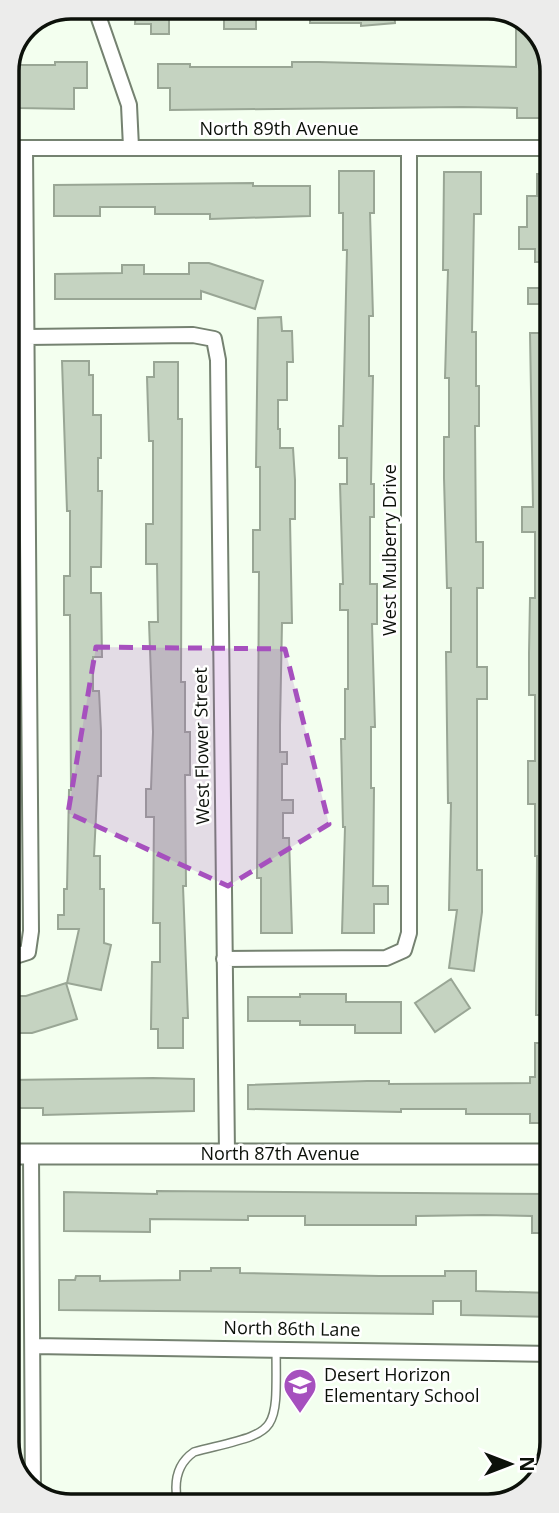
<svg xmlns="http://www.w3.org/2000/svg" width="559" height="1513" viewBox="0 0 559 1513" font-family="'Open Sans',sans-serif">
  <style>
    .building { fill: #c5d3c1; stroke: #99a695; stroke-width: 2 }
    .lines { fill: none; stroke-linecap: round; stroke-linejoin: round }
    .lane-casing { stroke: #758271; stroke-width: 10 }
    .street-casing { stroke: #758271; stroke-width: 18 }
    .secondary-casing { stroke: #758271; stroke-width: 23 }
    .lane { stroke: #fff; stroke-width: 7 }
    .street { stroke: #fff; stroke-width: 14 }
    .secondary { stroke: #fff; stroke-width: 19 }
    .marked { fill: #a650be; fill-opacity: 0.2; stroke: #a650be; stroke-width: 5; stroke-dasharray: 14 9; stroke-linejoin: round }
    .labels { text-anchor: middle; stroke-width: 5; stroke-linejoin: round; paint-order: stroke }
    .street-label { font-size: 18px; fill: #0c110a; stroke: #fff }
    .poi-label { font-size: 18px; fill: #0c110a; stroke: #fff; text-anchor: start }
    .rim { fill: none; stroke: #0c110a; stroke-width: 3.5 }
  </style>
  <rect width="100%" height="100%" fill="#f3ffef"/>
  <path class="building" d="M136,7h33v27h-18v-10h-16z
    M224,7h32v22h-32z
    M310,7h84l1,16 -34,3v-3h-51z
    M516,17l14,6 20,31v64h-33v-10l-55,-1 -292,3v-22h-12v-24h32v3h102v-5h27l197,5z
    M55,62h32v26h-13v21l-56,-1v-43h37z
    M339,171h35v42h-4l3,103h-4v60h4l-2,108h3v33h-4v67h7v40h-5l3,103h-4v61h3l-1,98h15v18h-14v29h-32l3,-106h-2l-2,-88h4v-50h3v-79h-8v-26h3l-3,-100h7v-26h-8v-32h4l4,-176h-4v-37h-4z
    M444,172h37v42h-7l-2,118h4v54h3v40h-4l1,116h7v46h-6v79h10v32h-10v171h5v42l-8,59 -25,-3 8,-58h-8l2,-107h-3l-2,-151h5v-64h-4l-3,-110v-41h5v-59h-4l3,-108h-5z
    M537,174h13v88h-15v-13h-16v-22h8v-31h10z
    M253,183v3h57v30l-100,3v-5h-55v-7h-55v9h-46v-31z
    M189,263h20l54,18 -8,28 -54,-18v8h-146v-25l67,-1v-8h22v9h45z
    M528,288h22v16h-22z
    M281,317l1,14h10l1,31h-6v38h-9v29h2v19h13l2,32v39h-5l2,104h-10l-2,102v27h7v12h-5v36h11v13h-10v25h6l3,95h-31v-55h-4l2,-306h-6v-42h7v-63h-4l2,-149z
    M530,333h20l1,682h-15l1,-159h-2v-52h-7v-43h7v-66h-6v-42l1,-55h5v-66h-13v-25h11z
    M62,361h27v14h4v40h8v43h-3v33h4l-1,76h-10v26h10l1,64h-9v34h6l2,40v45h-3l-4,80h6v33h4v54l7,2 -10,45 -34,-7 12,-54h-21v-14h6v-26h3l2,-99h2l-1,-175h-6v-39h6v-65h-3z
    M154,362h24v57h4l-1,263h4v50h5v43h-5l1,111h-3l5,132h-5v30h-25v-19h-7l1,-67h8v-39h-7l1,-106h-8v-28h5l2,-57 -4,-110h9l-1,-58h-11v-40h7v-83h-4l-2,-64h7z
    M451,979l19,29 -35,24 -20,-29z
    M66,983l11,36 -45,14h-23v-37h17z
    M300,994h46v8h55v31h-46v-8h-55v-4h-52v-24h52z
    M535,1043h16v80h-21v-9h-64v-5h-65v3l-153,-3v-24l119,-4h22v3l141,-1v-6h5z
    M153,1078l41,1v32l-151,4v-7h-34v-28z
    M157,1191l395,3v39h-20v-17l-49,-1 -67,1v9h-111v-9h-57v4l-98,-1v13l-86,-1v-39l93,2z
    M211,1268h29v5l139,3h66v-5h31v20l76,2v24l-91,-2v-14h-28v13l-374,-4v-30h16l1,-4h24v5l80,-1v-9h31z"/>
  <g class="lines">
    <defs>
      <path id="lane" d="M177,1499c-3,-19 1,-36 17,-47 85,-22 83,-13 82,-103"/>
      <path id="street" d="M95,7l34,98 2,42
        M7,148h543
        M27,337l166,-2 21,4 4,21 9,794
        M9,958l19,-6 3,-21 -6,-783
        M224,959l162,-1 18,-8 5,-17v-784
        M31,1154l2,339
        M33,1346l519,8"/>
      <path id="secondary" d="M9,1154h543"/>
    </defs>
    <use href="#lane" class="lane-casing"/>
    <use href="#street" class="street-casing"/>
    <use href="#secondary" class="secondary-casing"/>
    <use href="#lane" class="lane"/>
    <use href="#street" class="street"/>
    <use href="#secondary" class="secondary"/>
  </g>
  <path class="marked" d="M96,647l189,2 44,175 -101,62 -160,-73z"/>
  <defs>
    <symbol id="school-pin" viewBox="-11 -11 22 30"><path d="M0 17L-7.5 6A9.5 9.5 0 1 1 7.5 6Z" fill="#a650be" stroke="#fff"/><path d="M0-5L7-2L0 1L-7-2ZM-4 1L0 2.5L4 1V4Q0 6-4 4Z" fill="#fff"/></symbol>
  </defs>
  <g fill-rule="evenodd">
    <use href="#school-pin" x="281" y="1366" width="38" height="52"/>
  </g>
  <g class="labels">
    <g class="street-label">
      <text x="279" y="135">North 89th Avenue</text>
      <text transform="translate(390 550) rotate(-90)" y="6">West Mulberry Drive</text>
      <text transform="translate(202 746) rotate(-91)" y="6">West Flower Street</text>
      <text x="280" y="1160">North 87th Avenue</text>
      <text transform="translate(292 1329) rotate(1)" y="6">North 86th Lane</text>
    </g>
    <g class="poi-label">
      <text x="324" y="1381">Desert Horizon<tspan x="324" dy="21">Elementary School</tspan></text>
    </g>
  </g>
  <path d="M0 0H559V1513H0ZM71 19H488A52 52 0 0 1 540 71V1442A52 52 0 0 1 488 1494H71A52 52 0 0 1 19 1442V71A52 52 0 0 1 71 19Z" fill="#ececeb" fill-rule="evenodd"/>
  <path class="rim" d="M71 19H488A52 52 0 0 1 540 71V1442A52 52 0 0 1 488 1494H71A52 52 0 0 1 19 1442V71A52 52 0 0 1 71 19Z"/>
  <g transform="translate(510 1464) rotate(90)" stroke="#ffffff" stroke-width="5" paint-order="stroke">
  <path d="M0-5L12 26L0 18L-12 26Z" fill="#0c110a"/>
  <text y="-10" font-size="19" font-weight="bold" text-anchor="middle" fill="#0c110a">N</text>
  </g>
</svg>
